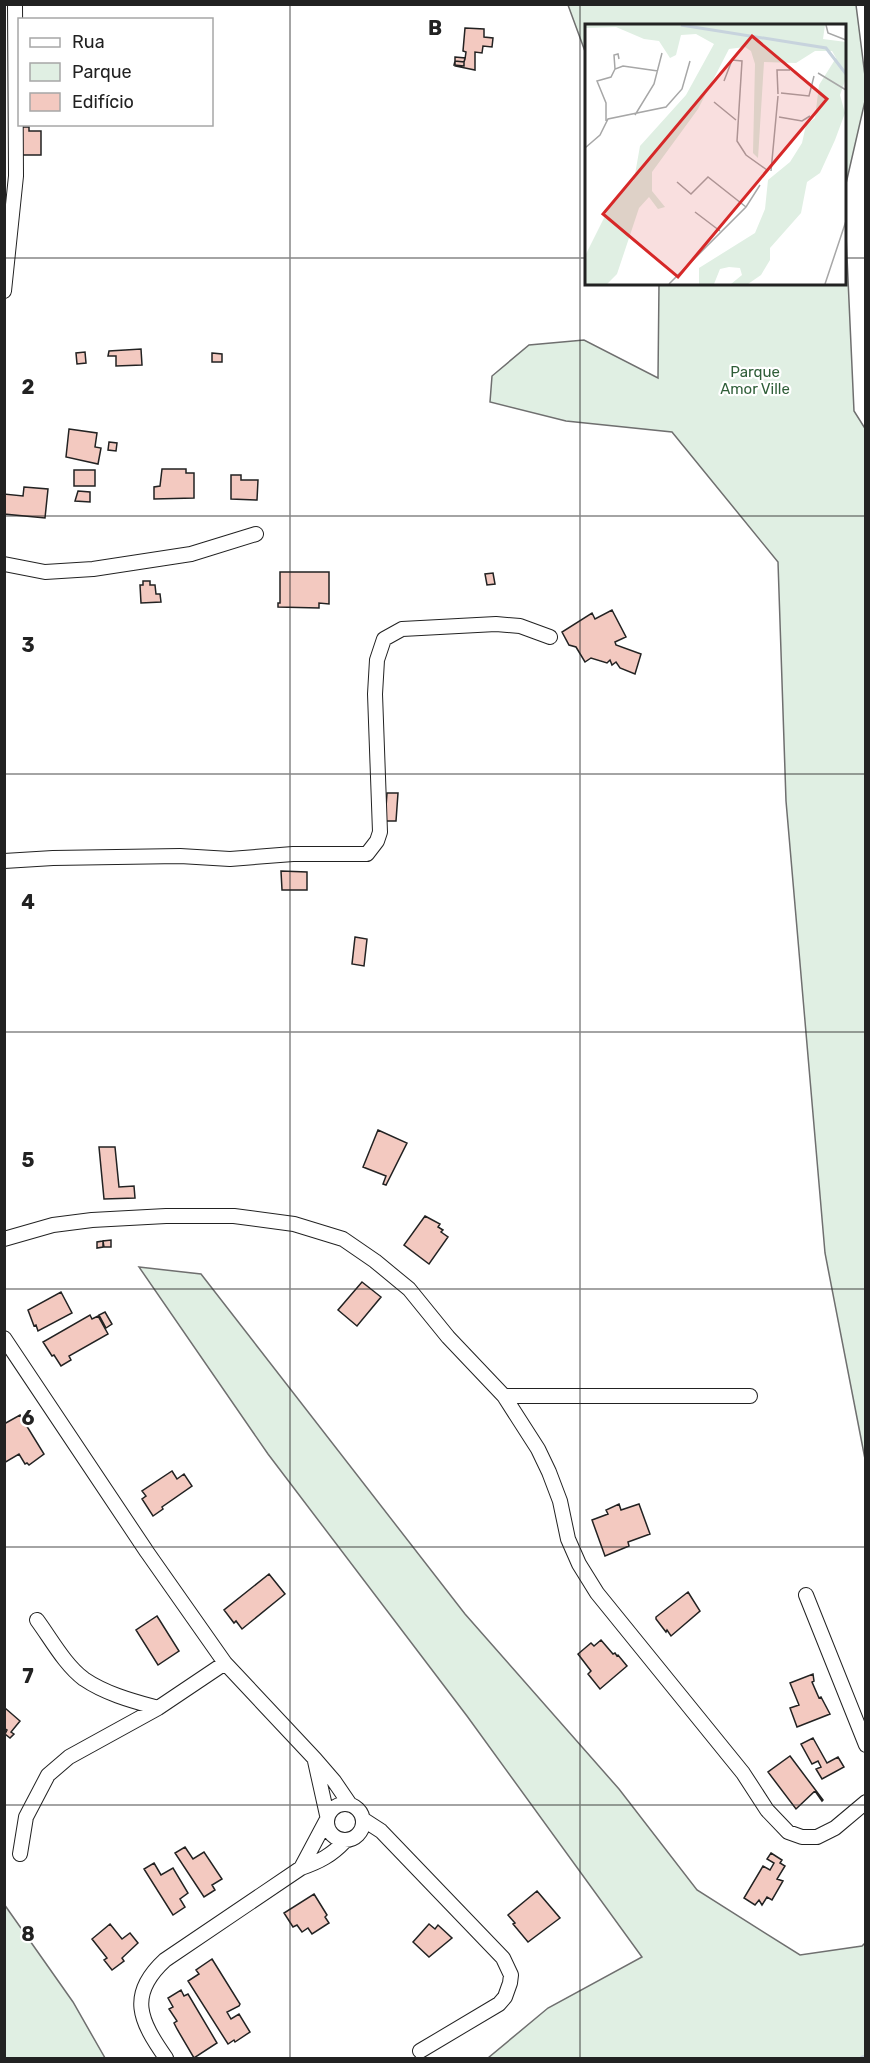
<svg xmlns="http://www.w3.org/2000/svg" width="870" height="2063" viewBox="0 0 870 2063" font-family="Rubik,sans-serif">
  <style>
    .green { fill: #e0efe3; stroke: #6f6f6f; stroke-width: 1.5 }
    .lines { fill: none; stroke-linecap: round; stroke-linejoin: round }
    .stream { stroke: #c7d3dd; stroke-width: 4.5 }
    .building { fill: #f3c9c0; stroke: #222; stroke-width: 1.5 }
    .street-casing { stroke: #222; stroke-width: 16 }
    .street { stroke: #fff; stroke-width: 14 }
    .grid { fill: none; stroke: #222; stroke-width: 1.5; stroke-opacity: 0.55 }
    .labels { text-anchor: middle; stroke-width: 4.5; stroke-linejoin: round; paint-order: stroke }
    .park-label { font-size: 15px; fill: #2f5e38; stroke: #fff }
    .inset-river { fill: none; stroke: #c7d3dd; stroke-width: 3 }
    .inset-road { fill: none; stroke: #a7a7a7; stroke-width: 1.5 }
    .view { fill: #d62828; fill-opacity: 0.15; stroke: #d62828; stroke-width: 3 }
    .inset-edge { fill: none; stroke: #222; stroke-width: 3 }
    .grid-label { font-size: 20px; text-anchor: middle; font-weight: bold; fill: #222; stroke: #fff; stroke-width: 4.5; stroke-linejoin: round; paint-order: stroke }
  </style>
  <rect width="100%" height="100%" fill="#fff"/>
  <path class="green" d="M568,5h288l9,71v25l-20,87 -1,-162h-258v28z
    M845,213l9,198 12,19 -1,1029 -40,-206 -39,-452 -8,-239 -106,-130 -106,-11 -76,-19 2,-26 37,-31 55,-5 74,38 1,-94h185z
    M139,1267l62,7 264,340 154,175 78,101 103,65 62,-9 3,-3v115h-377l60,-50 94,-51 -175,-241 -199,-262z
    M4,1904l69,98 32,56h-100z"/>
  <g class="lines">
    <path class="stream" d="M862,2058l4,-1"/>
  </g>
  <path class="building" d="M465,28l19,1v8l9,1 -1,9 -9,-1 -1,7 -7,-1v18l-20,-4v-5l9,1 1,-3 1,-7 -3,-1z
    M455,57l10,1 -1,4 -9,-1z
    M455,61l9,1v4l-10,-1z
    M22,127h7v4h12v24h-19z
    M141,349l1,16 -26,1v-10h-8l1,-5z
    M85,352l1,11 -9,1 -1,-11z
    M212,353l10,1v8h-10z
    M69,429l28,4 -2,14 6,1 -3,16 -32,-7z
    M109,442l8,1 -1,8 -8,-1z
    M162,469h24v4h8v25l-40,1v-12l6,-1z
    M74,470h21v16h-21z
    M231,475h10v5h17l-1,20 -26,-1z
    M24,487l24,2 -3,29 -41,-4v-20l19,2z
    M78,491l12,1v10l-15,-1z
    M280,572h49v32l-10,-1v5l-41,-1v-4h2z
    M493,573l2,11 -8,1 -2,-11z
    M143,581h7v4h5l1,9h4l1,8 -20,1 -1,-18h3z
    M612,610l14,27 -11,5 1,3 25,9 -6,20 -15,-6 -4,-6 -4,3 -2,-5 -3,3 -16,-5 -6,4 -9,-15 -7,-2 -7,-13 30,-19 3,6z
    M387,793h11l-2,28h-11z
    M281,871l26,1v18h-25z
    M355,937l12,2 -3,27 -12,-2z
    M378,1130l29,13 -21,42 -3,-1 3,-8 -23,-9z
    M99,1147h16l4,40 15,-1 1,12 -31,1z
    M425,1216l15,8 -2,3 5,3 -2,2 7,5 -19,27 -25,-19z
    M111,1240v7h-7l-1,-6z
    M103,1241v6l-6,1v-6z
    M362,1282l19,15 -24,29 -19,-16z
    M61,1292l11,21 -34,18 -2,-6 -2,1 -6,-16z
    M105,1312l7,12 -6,4 -7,-13z
    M90,1315l2,4 6,-3 10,18 -39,22 2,4 -10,6 -7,-11 -2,1 -9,-14z
    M20,1415l24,39 -15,11 -2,-2 -2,1 -6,-10 -15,9v-39z
    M172,1471l5,8 7,-5 8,12 -30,21 1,2 -10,7 -11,-17 4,-3 -4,-5z
    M619,1504l2,6 18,-6 11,30 -22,8 1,4 -24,10 -13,-36 16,-6 -2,-4z
    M269,1574l16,20 -43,35 -6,-8 -2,2 -10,-13z
    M688,1592l12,19 -29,25 -4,-6 -1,2 -10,-13v-2z
    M157,1616l22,35 -21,14 -22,-35z
    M601,1640l12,14 2,-1 2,3 1,-1 9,11 -27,23 -12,-15 3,-3 -13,-17 13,-11 3,3z
    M813,1674l1,7 -2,1 7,16 2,-1 9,17 -33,13 -7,-19 9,-3 -9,-22z
    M5,1708l15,13 -9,11 3,2 -4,4 -5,-4 2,-4 -3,-2z
    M813,1738l14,25 11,-6 6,10 -22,12 -6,-10 5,-2 -3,-6 -6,3 -11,-20z
    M790,1756l33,44 -1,1 -7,-10 -19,18 -28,-37z
    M185,1847l8,12 11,-7 18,27 -10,6 3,5 -11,7 -29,-44z
    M771,1853l11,7 -2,3 5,3 -8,13 6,2 -11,19 -5,-3 -5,8 -3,-5 -4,5 -11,-7 19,-32 7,4 4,-7 -7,-4z
    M154,1863l7,12 12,-7 15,25 -8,6 5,8 -12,8 -29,-46z
    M537,1891l23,27 -32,24 -15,-18 2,-1 -7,-8z
    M314,1894l13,21 -2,2 4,6 -17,11 -4,-6 -6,4 -5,-7 -4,2 -9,-14z
    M110,1924l12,15 8,-6 8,10 -16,15 2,3 -12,9 -8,-10 3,-2 -15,-19z
    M429,1924l6,5 3,-4 14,13 -23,19 -16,-15z
    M212,1959l28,45 -1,2 -12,6 4,7 8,-5 11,18 -15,10 -1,-2 -6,4 -40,-63 11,-7 -3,-4z
    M181,1990l3,6 4,-2 29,49 -23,15 -17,-29 -3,-6 3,-2 -8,-12 4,-2 -5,-9z"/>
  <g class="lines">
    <defs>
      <path id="street" d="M4,291l12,-115 -1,-172
        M4,564l41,8 48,-3 98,-15 65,-20
        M4,861l49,-3 127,-2 50,3 63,-5h74l10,-13 3,-9 -5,-138 2,-34 7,-21 18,-10 94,-5 24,2 30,11
        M4,1239l49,-14 39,-5 74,-4h68l60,8 49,15 32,22 34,28 39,48 56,59 34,53 11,23 11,29 8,38 11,25 18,29 146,180 24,37 21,22 14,5h15l18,-9 31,-26
        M4,1338l143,214 78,111 90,96 19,22 15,22
        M504,1396h246
        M806,1595l60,150
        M37,1620c14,19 28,45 47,59 22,15 49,22 74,29
        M315,1761l12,54
        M327 1822a18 18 0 1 1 36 0a18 18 0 1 1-36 0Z
        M364,1820l17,11 122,127 8,17 -1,8 -5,14 -6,7 -79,47
        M20,1854l6,-37 22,-42 21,-18 89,-49 67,-45
        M301,1868l25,-47
        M166,2058c-26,-37 -39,-63 -1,-98l136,-92c18,-6 31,-13 44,-27"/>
    </defs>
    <use href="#street" class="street-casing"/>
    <use href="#street" class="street"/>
  </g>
  <path class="grid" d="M290,4v2054M580,4v2054M4,258h582M844,258h22M4,516h862M4,774h862M4,1032h862M4,1289h862M4,1547h862M4,1805h862"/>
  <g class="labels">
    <g class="park-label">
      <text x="755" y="377">Parque<tspan x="755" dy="17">Amor Ville</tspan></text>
    </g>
  </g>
  <g transform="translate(585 24)">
    <rect width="261" height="261" fill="#fff"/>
    <path d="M0,1h240l-2,14 23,3v36l-6,17 5,18 -10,27 -15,33 -13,9 -6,31 -31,35v12l-9,15 -13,9h-17l11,-9 -2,-7 -11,-1 -9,2 -6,15h-15v-16l56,-35 10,-24 3,-29 22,-18 12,-19 4,-18 9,-7 4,-33 17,-27 -4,-7h-17l-19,12 -32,-1 -6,96 -5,-5 2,-89 -4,-13 -6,-4 -16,2 -31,60 -46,63v19l13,16 -7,2 -9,-12 -10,11 -22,66 -10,10h-22v-28l25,-50 24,-26 6,-34 46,-51 28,-51 -18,-10 -15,1 -5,20 -6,3 -11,-17 -15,-2 -28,-12 -31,1z" fill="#e0efe3"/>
    <path class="inset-river" d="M96,1l145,23 20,26"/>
    <path class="inset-road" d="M241,1l2,8 18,7M30,45l-1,-14 4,-1 1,5M233,49l28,17M139,57l8,-21 10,1 -5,80 9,14 21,15M196,69l28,3 5,-20M193,70l-1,-24h13M129,78l22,18M50,91l19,-31 8,-31M194,93l23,4 8,-5M21,97v-18l-9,-22 14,-4 4,-8 8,-3 35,5M0,124l15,-13 8,-16 58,-12 16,-18 8,-28M186,147l7,-75M92,158l14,12 17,-17 38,30M110,188l25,19M84,260l77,-77 14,-22M240,260l21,-63"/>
    <path class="view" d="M167,12l75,63 -149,178 -75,-63z"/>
    <rect width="261" height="261" class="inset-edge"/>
  </g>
  <g class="grid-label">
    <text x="435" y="35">B</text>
    <text x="28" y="394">2</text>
    <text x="28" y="652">3</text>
    <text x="28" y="909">4</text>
    <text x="28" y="1167">5</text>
    <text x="28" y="1425">6</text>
    <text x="28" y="1683">7</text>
    <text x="28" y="1941">8</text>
  </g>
  <rect width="870" height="2063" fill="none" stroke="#222222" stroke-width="12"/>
  <rect x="18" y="18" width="195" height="108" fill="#ffffff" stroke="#a7a7a7" stroke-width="1.5"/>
  <rect x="30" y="38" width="30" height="9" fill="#ffffff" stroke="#a7a7a7" stroke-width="1.5"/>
  <text x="72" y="48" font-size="18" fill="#222222">Rua</text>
  <rect x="30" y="63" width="30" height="18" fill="#e0efe3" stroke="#a7a7a7" stroke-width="1.5"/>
  <text x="72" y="78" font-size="18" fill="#222222">Parque</text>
  <rect x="30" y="93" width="30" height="18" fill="#f3c9c0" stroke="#a7a7a7" stroke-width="1.5"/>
  <text x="72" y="108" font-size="18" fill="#222222">Edifício</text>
</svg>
